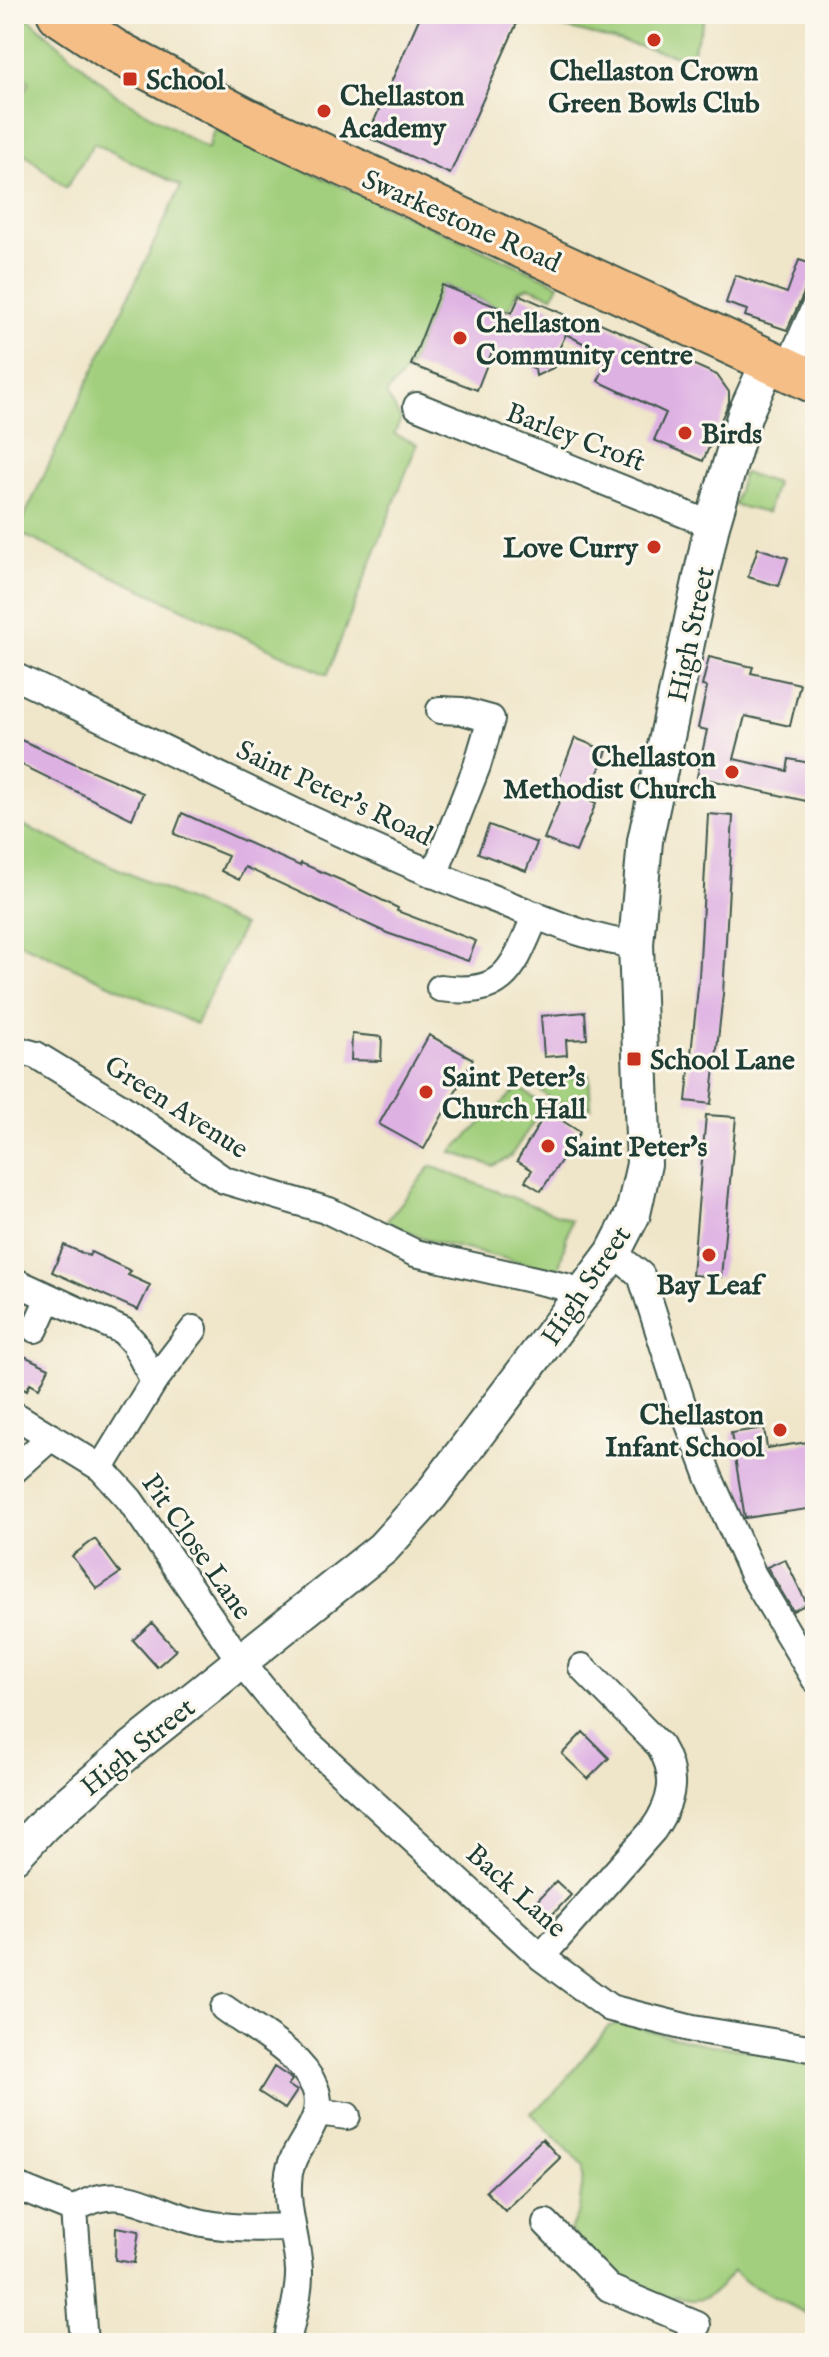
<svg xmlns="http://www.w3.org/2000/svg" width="829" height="2357" viewBox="0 0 829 2357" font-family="'IM FELL English',serif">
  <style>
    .green { fill: #a2cf7d; stroke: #608658; stroke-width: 2 }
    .building { fill: #deb1e3 }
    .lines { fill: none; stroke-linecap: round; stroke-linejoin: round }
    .minor-casing { stroke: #3e564a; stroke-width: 30 }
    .tertiary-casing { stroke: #3e564a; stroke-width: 38 }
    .primary-casing { stroke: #3e564a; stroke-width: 46 }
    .minor { stroke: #fff; stroke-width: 26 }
    .tertiary { stroke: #fff; stroke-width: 34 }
    .primary { stroke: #f6be87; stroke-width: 42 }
    .poi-dot { fill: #c8321e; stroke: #fbf7ec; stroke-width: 3 }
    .labels { text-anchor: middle; stroke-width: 6; stroke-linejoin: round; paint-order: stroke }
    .poi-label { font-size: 28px; font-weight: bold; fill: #1f3d34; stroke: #fbf7ec; text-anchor: start }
    .street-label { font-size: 28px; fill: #1f3d34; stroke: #fbf7ec }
  </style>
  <rect width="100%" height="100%" fill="#fbf7ec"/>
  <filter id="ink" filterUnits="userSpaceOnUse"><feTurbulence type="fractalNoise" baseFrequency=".0125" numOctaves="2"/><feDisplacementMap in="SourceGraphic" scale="16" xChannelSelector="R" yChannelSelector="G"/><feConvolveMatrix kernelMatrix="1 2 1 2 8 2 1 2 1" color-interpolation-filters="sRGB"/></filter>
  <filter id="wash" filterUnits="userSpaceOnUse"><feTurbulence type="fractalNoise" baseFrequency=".006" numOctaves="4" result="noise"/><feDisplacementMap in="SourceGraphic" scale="32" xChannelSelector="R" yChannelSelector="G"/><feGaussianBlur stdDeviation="1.8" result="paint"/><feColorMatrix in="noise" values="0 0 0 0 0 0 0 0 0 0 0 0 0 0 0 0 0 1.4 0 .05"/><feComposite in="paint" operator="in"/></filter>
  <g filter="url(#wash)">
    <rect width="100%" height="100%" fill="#efe5c8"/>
    <path class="green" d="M14,14h10l91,80 93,55 6,-20 345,155 -6,12 -24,-9 -11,4 -10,20 -65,-26 -32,80 -25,29 15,25 -7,15 23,10 -90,231 -310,-143 164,-346 -87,-43 -28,45 -48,-40 -4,3v-39l15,-30 -15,-14z
      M554,14h152l-16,45 -140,-35z
      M743,473l33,10 -9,30 -33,-8z
      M14,821l229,105 -47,98 -182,-84z
      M589,1075l2,32 -15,-5 -21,1 -23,-20z
      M519,1087l25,19 -34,51 -17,9 -42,-14z
      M431,1166l140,54 -13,51 -127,-30 -45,-19z
      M625,2022c59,24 128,28 190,37v259l-66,-34 -16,-13c-18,21 -28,37 -58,25l-5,7 -50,-19 -50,-54 9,-19 5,-45 -53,-53 22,-18 56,-69z"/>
    <g id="blocks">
      <path class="building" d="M421,14h100l-71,160 -83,-37z
        M799,260l16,5v4l-28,61 -42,-14 2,-6 -21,-7 9,-28 52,18z
        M442,285l70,28 8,-18 73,32 3,-6 121,54 12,17v10l-26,59 -49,-21 12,-27 -68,-32 11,-24 -43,-23 -13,28 2,5 -19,9 -1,-7 -42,-20 -16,41 -66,-25z
        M758,548l30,10 -9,28 -31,-9z
        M709,657l44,10 -2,6 49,11 -10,42 -45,-10 -11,43 53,12 2,-12 26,5v39l-118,-26 10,-47 -9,-2 9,-41 -5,-1z
        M14,737l129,56 -11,26 -118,-58z
        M575,738l32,13 -20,48 9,4 -20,49 -32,-13 20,-49 -8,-3z
        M182,813l118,53 1,-3 42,18 55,27 -1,3 79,30 -8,20 -81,-28 -142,-66 -6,13 -18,-9 7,-15 -54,-22z
        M708,814l25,2 -10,178 -12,110 -25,-3 13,-123z
        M489,825l48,18 -11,28 -48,-18z
        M585,1012l2,27 -21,1 1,15 -23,2 -3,-41z
        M352,1034l30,3 -1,24 -30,-1z
        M429,1035l44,24 -49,90 -45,-25z
        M547,1111l33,21 -39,59 -16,-10 7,-11 -15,-9z
        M706,1115l30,2 -15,160 -29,-2z
        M64,1245l25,11 2,-4 40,19 -3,4 22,10 -12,25 -86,-38z
        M14,1351l35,17 -10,20 -9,-5 -3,7 -13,-7z
        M764,1428l3,20 48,-7v67l-70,10 -14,-85z
        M95,1539l25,34 -23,16 -25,-33z
        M785,1559l22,45 -14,7 -26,-44z
        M152,1623l24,27 -19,17 -24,-27z
        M583,1732l26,26 -21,21 -26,-25z
        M556,1881l15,14 -23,24 -15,-14z
        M274,2067l15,10 3,3 -4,5 9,6 -12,18 -26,-17z
        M542,2139l18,19 -55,53 -19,-20z
        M116,2227l23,4 -5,32 -19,-3z"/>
    </g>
  </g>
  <g filter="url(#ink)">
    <use href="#blocks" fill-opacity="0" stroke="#3e564a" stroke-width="2"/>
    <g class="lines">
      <defs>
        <path id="minor" d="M787,370l28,-63
          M417,406l295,119
          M14,676c158,75 315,158 478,222 42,16 99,44 144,46
          M434,875l43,-109 14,-47 -29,-8 -22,-1
          M440,988c66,9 73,-20 96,-73
          M14,1049l22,6 85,52 103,73 105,31 86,42 151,34 15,10
          M613,1253l28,22 45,141 23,61 44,98 62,104
          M18,1283l105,48 11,12 20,38
          M35,1329l14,-31
          M18,1417l83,51 29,32 111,162 63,77 237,218 69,51 83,21 122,20
          M101,1468l53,-87 40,-52
          M14,1470l37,-33
          M541,1957l112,-127c20,-29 25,-54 7,-84l-78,-79
          M224,2008c30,22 77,45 91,80 13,32 -21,56 -26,85 -5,34 8,64 10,97 1,24 -8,50 -12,73
          M318,2112l29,4
          M22,2189l52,21
          M546,2223l63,65 88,37 -11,18
          M84,2343l-10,-133c47,-33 81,4 129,13 29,6 58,5 87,4"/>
        <path id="tertiary" d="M14,1856l30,-32 92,-79 247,-197 48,-53 182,-242 20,-39 11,-50 -8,-220 9,-103 67,-316 33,-111 24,-53"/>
        <path id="primary" d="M59,14l54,36 132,69 570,263"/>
      </defs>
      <use href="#minor" class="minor-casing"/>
      <use href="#tertiary" class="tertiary-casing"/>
      <use href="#primary" class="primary-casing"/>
      <use href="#minor" class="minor"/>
      <use href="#tertiary" class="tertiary"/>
      <use href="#primary" class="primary"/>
    </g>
  </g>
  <g class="poi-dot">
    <circle cx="654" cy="40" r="8"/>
    <rect x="122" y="71" width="16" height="16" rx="4"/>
    <circle cx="324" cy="111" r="8"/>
    <circle cx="460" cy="338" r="8"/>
    <circle cx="685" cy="433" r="8"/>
    <circle cx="654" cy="547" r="8"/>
    <circle cx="732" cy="772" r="8"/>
    <rect x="626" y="1051" width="16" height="16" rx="4"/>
    <circle cx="426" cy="1092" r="8"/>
    <circle cx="548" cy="1146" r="8"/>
    <circle cx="709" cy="1255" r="8"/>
    <circle cx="780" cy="1430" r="8"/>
  </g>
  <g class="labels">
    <g class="poi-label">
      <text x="654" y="80" text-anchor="middle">Chellaston Crown<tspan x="654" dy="32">Green Bowls Club</tspan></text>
      <text x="146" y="89">School</text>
      <text x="340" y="105">Chellaston<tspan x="340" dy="32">Academy</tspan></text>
      <text x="476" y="332">Chellaston<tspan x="476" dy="32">Community centre</tspan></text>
      <text x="701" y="443">Birds</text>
      <text x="638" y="557" text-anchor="end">Love Curry</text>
      <text x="716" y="766" text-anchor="end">Chellaston<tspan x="716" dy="32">Methodist Church</tspan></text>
      <text x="650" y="1069">School Lane</text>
      <text x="442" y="1086">Saint Peter's<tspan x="442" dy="32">Church Hall</tspan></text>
      <text x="564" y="1156">Saint Peter's</text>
      <text x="709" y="1294" text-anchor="middle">Bay Leaf</text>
      <text x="764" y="1424" text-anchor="end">Chellaston<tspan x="764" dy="32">Infant School</tspan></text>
    </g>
    <g class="street-label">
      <text transform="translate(462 220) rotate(24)" y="10">Swarkestone Road</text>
      <text transform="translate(576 436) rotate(21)" y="10">Barley Croft</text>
      <text transform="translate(690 634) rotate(-78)" y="10">High Street</text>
      <text transform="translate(335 792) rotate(25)" y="10">Saint Peter's Road</text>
      <text transform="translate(177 1106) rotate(33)" y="10">Green Avenue</text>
      <text transform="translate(585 1285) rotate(-56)" y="10">High Street</text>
      <text transform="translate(198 1546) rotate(55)" y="10">Pit Close Lane</text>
      <text transform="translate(137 1746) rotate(-39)" y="10">High Street</text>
      <text transform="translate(517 1890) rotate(42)" y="10">Back Lane</text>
    </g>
  </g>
  <rect width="829" height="2357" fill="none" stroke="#fbf7ec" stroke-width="48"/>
</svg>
